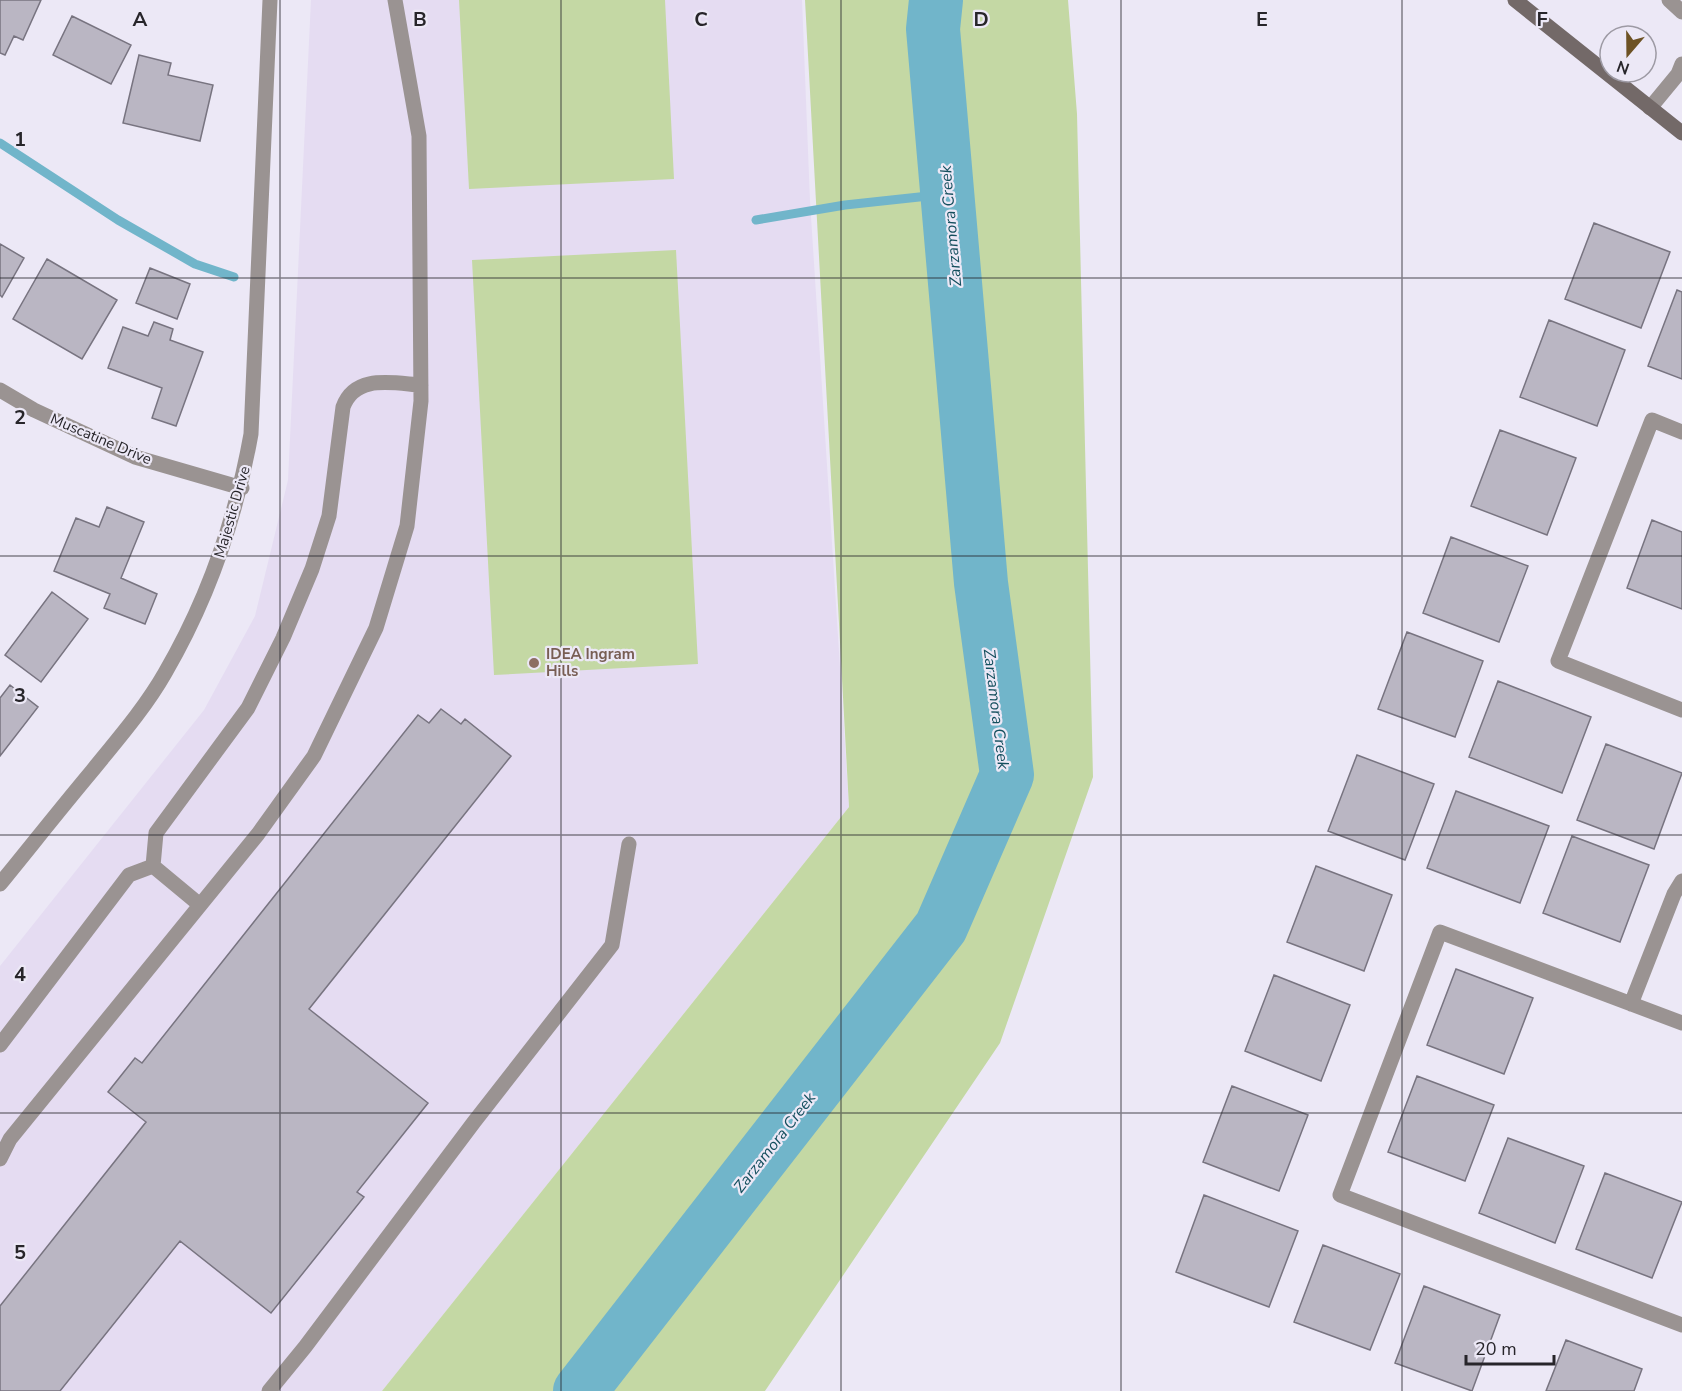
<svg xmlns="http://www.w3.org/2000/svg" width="1682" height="1391" viewBox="0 0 1682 1391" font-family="'Nunito Sans',sans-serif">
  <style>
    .education { fill: #e5dcf2 }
    .green { fill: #c4d8a4 }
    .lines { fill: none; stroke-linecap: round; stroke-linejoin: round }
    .stream { stroke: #71b5ca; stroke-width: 9 }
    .river { stroke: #71b5ca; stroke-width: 54 }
    .building { fill: #bab6c3; stroke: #787480; stroke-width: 1.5 }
    .lane { stroke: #9a9392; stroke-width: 15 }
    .street { stroke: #9a9392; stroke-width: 15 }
    .secondary { stroke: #736968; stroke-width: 15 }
    .grid { fill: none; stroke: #27252a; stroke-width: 1.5; stroke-opacity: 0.55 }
    .education-dot { fill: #8d6e63; stroke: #ece8f6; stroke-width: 2 }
    .labels { text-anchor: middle; stroke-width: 4.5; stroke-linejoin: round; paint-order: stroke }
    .street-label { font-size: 15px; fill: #27252a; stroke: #ece8f6 }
    .education-label { font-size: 15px; font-weight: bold; fill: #785e54; stroke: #ece8f6; text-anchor: start }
    .water-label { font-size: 16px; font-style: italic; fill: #144f5e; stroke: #ece8f6 }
    .grid-label { font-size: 20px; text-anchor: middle; font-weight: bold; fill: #27252a; stroke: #ece8f6; stroke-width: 4.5; stroke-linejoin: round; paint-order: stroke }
  </style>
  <rect width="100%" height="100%" fill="#ece8f6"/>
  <path class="education" d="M311,0h491l8,201 39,606 -467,584h-382v-425l204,-256 51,-94 33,-136z"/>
  <path class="green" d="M459,0h206l9,179 -205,10z
    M805,0h263l9,114 16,663 -93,266 -235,348h-383l467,-584z
    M676,250l22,414 -204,11 -22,-415z"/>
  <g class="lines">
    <path class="stream" d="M0,143l118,77 77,44 39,13
      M756,220l89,-15 102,-11"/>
    <path class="river" d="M580,1391l361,-464 66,-152 -26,-192 -48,-554 3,-29"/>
  </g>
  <path class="building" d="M0,0h41l-18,40 -9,-4 -9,19 -5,-2z
    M72,16l59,29 -20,39 -58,-29z
    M139,55l32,8 -3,12 45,10 -13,56 -77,-18z
    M1594,223l76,29 -29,76 -76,-29z
    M0,244l24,14 -22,39 -2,-2z
    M47,259l70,41 -35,59 -69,-40z
    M150,268l40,16 -13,35 -41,-16z
    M1677,290l5,2v87l-34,-13z
    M1549,320l76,30 -28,76 -77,-29z
    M154,322l19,7 -3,11 33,12 -27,74 -24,-8 10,-30 -54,-20 15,-41 25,9z
    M1500,430l76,28 -29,77 -76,-29z
    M107,507l37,15 -23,56 36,16 -12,30 -41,-16 6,-14 -56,-23 22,-53 23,9z
    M1652,520l30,12v77l-55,-21z
    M1451,537l77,29 -29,76 -76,-29z
    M52,592l36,27 -47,63 -36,-27z
    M1407,632l76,29 -28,76 -77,-28z
    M1498,681l93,36 -29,76 -93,-36z
    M10,685l28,22 -38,49v-58z
    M441,709l20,15 4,-5 46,37 -202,253 119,94 -71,89 7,5 -93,116 -91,-72 -120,150h-60v-85l146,-184 -38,-30 27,-34 7,5 276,-348 11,8z
    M1606,744l76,29 -28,76 -77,-29z
    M1357,755l77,29 -29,76 -77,-29z
    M1456,791l93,35 -29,77 -93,-35z
    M1572,836l77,29 -29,77 -77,-29z
    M1316,866l76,29 -28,76 -77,-29z
    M1456,969l77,29 -29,76 -77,-29z
    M1274,975l76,30 -29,76 -76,-30z
    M1417,1076l77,29 -29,76 -77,-29z
    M1232,1086l76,29 -29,76 -76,-29z
    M1508,1138l76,28 -29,77 -76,-30z
    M1605,1173l77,29 -30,76 -76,-29z
    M1204,1195l94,36 -29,76 -93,-35z
    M1323,1245l77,29 -30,76 -76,-28z
    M1424,1286l76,29 -28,76 -77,-28z
    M1566,1340l76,29 -8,22h-88z"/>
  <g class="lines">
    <path class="lane" d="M1669,0l13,12
      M1650,108l28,-34 4,-10
      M1682,432l-30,-12 -94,241 124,49
      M153,866l3,-33 92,-125 35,-70 29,-69 17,-53 14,-109c12,-33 49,-24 78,-22
      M1631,1004l43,-110 8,-13
      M1682,1023l-242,-91 -100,263 342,130
      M0,1045l129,-170 24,-9 47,39
      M0,1159l10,-20 248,-305 56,-78 62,-128 31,-102 14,-125 -2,-265 -24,-136
      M269,1391l36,-44 169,-225 138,-177 17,-101"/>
    <path class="street" d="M0,390l34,20 101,47 107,31
      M0,884c31,-38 61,-76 92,-113 26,-32 53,-63 73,-98 43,-74 71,-155 86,-239l19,-434"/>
    <path class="secondary" d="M1515,0l167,133"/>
  </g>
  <path class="grid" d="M280,0v1391M561,0v1391M841,0v1391M1121,0v1391M1402,0v1391M0,278h1682M0,556h1682M0,835h1682M0,1113h1682"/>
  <circle class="education-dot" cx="534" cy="663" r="6"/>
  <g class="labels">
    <g class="street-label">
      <text transform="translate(101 439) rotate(23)" y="5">Muscatine Drive</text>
      <text transform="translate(232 512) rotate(-74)" y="5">Majestic Drive</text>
    </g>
    <g class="education-label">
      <text x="546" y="659">IDEA Ingram<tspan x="546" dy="17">Hills</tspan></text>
    </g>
    <g class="water-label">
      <text transform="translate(950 226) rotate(-95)" y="6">Zarzamora Creek</text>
      <text transform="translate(997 709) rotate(83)" y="6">Zarzamora Creek</text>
      <text transform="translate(774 1142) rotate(-52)" y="6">Zarzamora Creek</text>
    </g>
  </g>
  <g class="grid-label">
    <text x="140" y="26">A</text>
    <text x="420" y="26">B</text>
    <text x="701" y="26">C</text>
    <text x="981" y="26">D</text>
    <text x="1262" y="26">E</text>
    <text x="1542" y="26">F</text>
    <text x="20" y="146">1</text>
    <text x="20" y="424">2</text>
    <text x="20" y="702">3</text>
    <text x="20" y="981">4</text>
    <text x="20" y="1259">5</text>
  </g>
  <g transform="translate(1628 54) rotate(200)"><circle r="28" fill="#ece8f6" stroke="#9d9aa4" stroke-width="1.5"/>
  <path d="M0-4.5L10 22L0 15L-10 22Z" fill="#6d5224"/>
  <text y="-9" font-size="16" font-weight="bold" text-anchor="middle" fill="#27252a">N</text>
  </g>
  <path d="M1466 1355v9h88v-9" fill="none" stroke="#27252a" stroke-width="3"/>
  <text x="1475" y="1355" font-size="18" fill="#27252a" stroke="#ece8f6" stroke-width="4.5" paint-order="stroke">20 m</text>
</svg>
